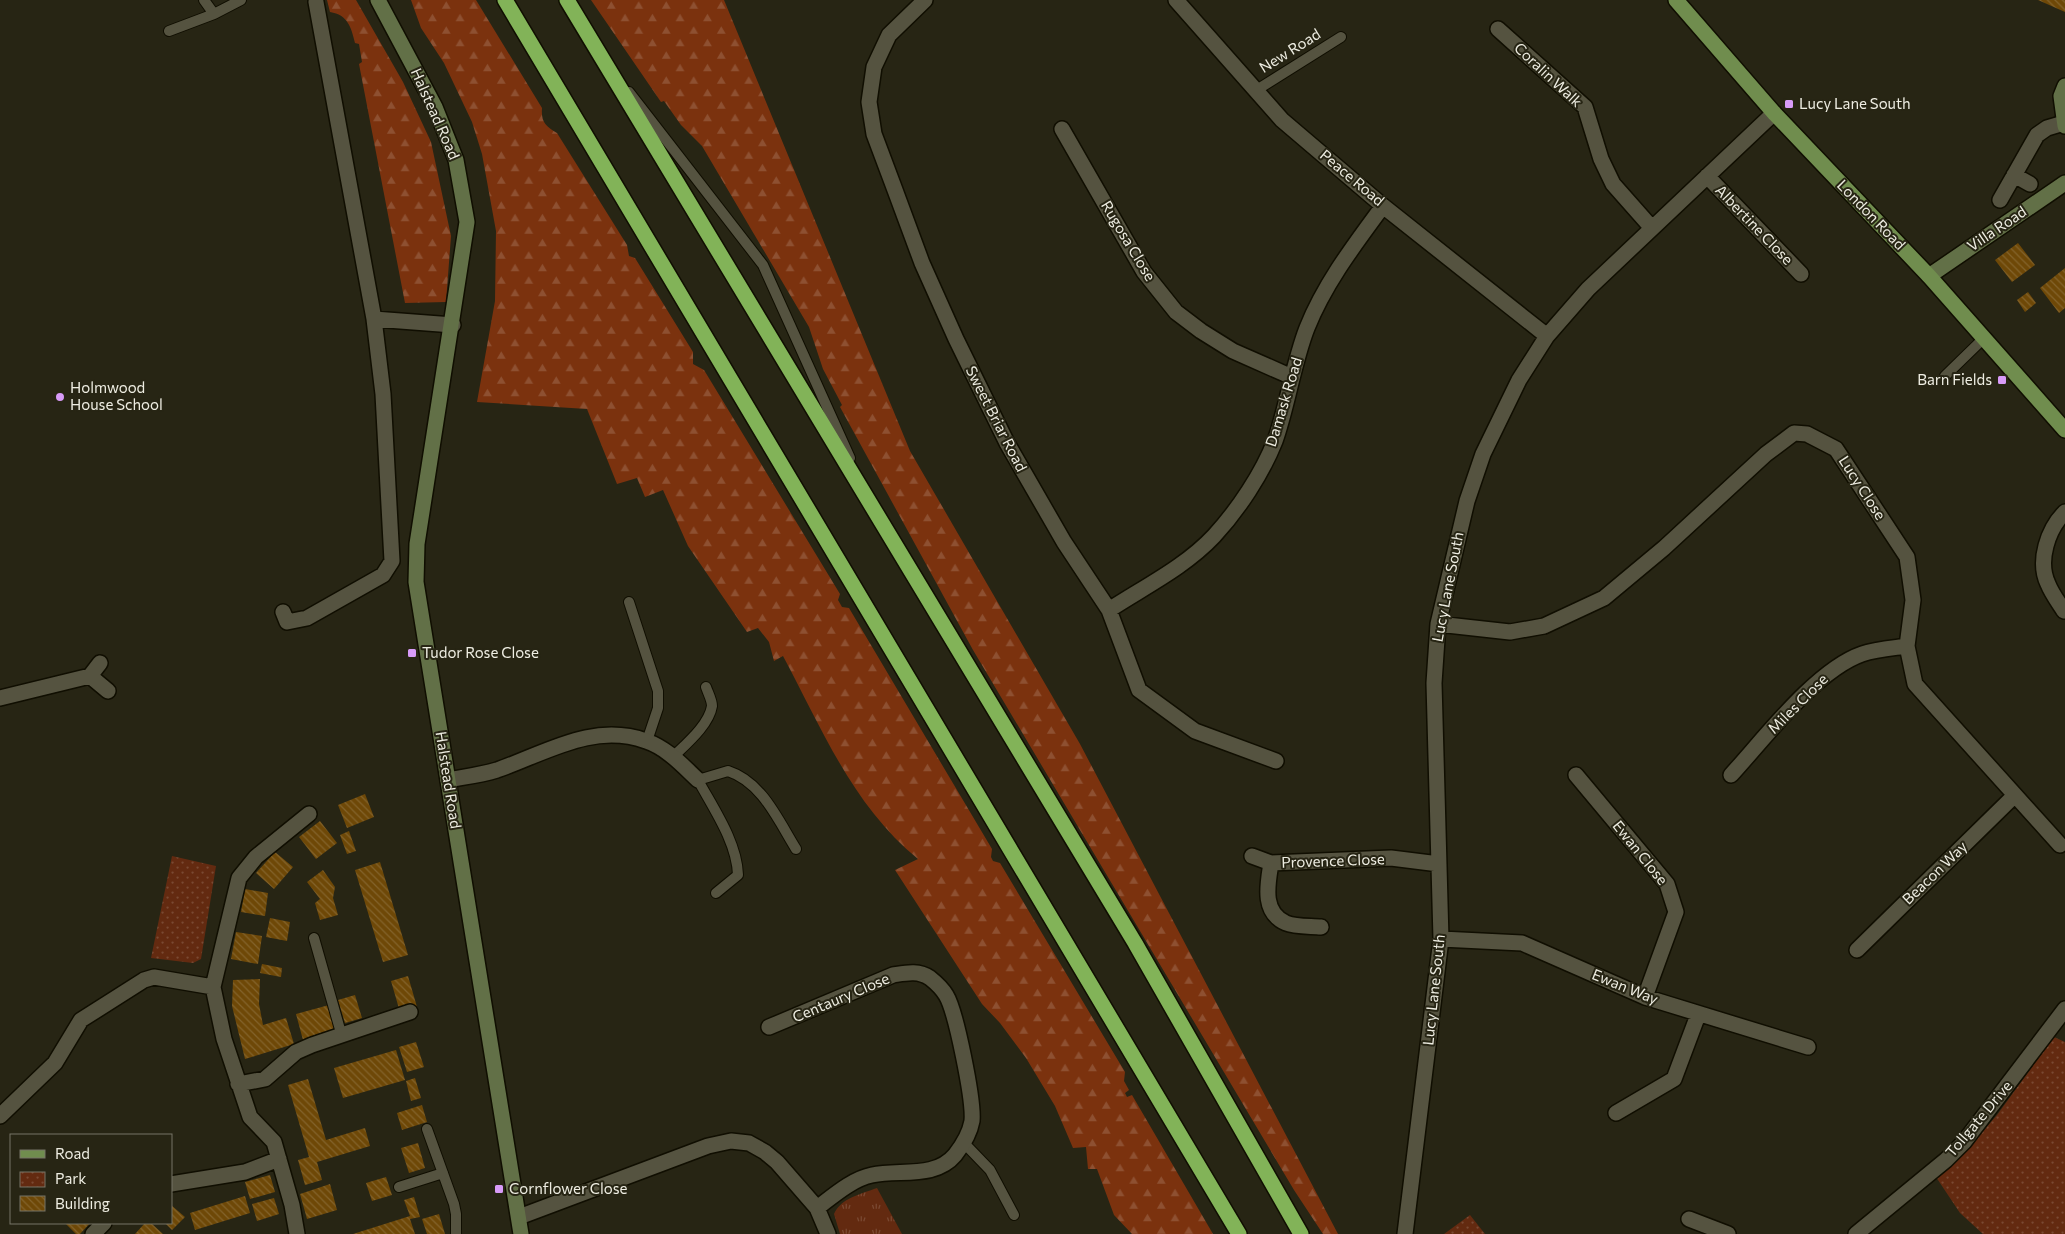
<svg xmlns="http://www.w3.org/2000/svg" width="2065" height="1234" viewBox="0 0 2065 1234" font-family="Commissioner,sans-serif">
  <style>
    .grass { fill: url(#grass-tufts) }
    .forest { fill: url(#forest-firs) }
    .park { fill: url(#park-dots) }
    .building { fill: url(#building-back-hatch) }
    .lines { fill: none; stroke-linecap: round; stroke-linejoin: round }
    .lane-casing { stroke: #100e01; stroke-width: 12 }
    .street-casing { stroke: #100e01; stroke-width: 18 }
    .secondary-casing { stroke: #100e01; stroke-width: 18 }
    .primary-casing { stroke: #100e01; stroke-width: 18 }
    .highway-casing { stroke: #100e01; stroke-width: 18 }
    .lane { stroke: #555340; stroke-width: 10 }
    .street { stroke: #555340; stroke-width: 15 }
    .secondary { stroke: #627047; stroke-width: 15 }
    .primary { stroke: #708d4e; stroke-width: 15 }
    .highway { stroke: #82b358; stroke-width: 15 }
    .poi-dot { fill: #d89bf8; stroke: #272514; stroke-width: 2 }
    .labels { text-anchor: middle; stroke-width: 4; stroke-linejoin: round; paint-order: stroke }
    .street-label { font-size: 15px; fill: #eeede2; stroke: #272514 }
    .poi-label { font-size: 15px; fill: #eeede2; stroke: #272514; text-anchor: start }
  </style>
  <defs>
    <pattern id="grass-tufts" width="24" height="20" patternUnits="userSpaceOnUse" patternTransform="scale(1.25)"><rect width="24" height="20" fill="#632a10"/><path d="M3 7l-1-3M5 7V3M7 7l1-3M15 17l-1-3M17 17v-4M19 17l1-3" fill="none" stroke="#7a4932"/></pattern>
    <pattern id="forest-firs" width="22" height="20" patternUnits="userSpaceOnUse" patternTransform="scale(1.25)"><rect width="22" height="20" fill="#7b320e"/><path d="M5 1l3.5 6h-7zM16 11l3.5 6h-7z" fill="#8e5031"/></pattern>
    <pattern id="park-dots" width="8" height="8" patternUnits="userSpaceOnUse" patternTransform="scale(1.25)"><rect width="8" height="8" fill="#632a10"/><path d="M2 2h.1M6 6h.1" fill="none" stroke="#7a4932" stroke-width="1.8" stroke-linecap="round"/></pattern>
    <pattern id="building-back-hatch" width="6" height="6" patternUnits="userSpaceOnUse" patternTransform="scale(1.25)"><rect width="6" height="6" fill="#6e4807"/><path d="M-1 5l2 2M0 0l6 6M5-1l2 2" fill="none" stroke="#83632b"/></pattern>
  </defs>
  <rect width="100%" height="100%" fill="#272514"/>
  <path class="grass" d="M877,1188l25,46h-62l-6,-20c7,-16 27,-20 43,-26z"/>
  <path class="forest" d="M327,0h29l47,82 28,60 20,94 -5,66 -41,1 -46,-239 3,-2 -3,-18 -4,-1c-4,-16 -7,-28 -25,-31z
    M411,0h65l66,108c-1,14 3,18 15,25l70,112 2,11 6,2 58,94v12l11,6 136,224 -2,6 4,7 7,1 143,241 -1,8 2,4 7,2 125,209 -1,9 5,9 -4,3 2,4 5,-2 81,139h-81l-18,-19 -17,-46h-9l-2,-22 -13,1 -18,-42 -29,-48 -26,-35 -18,-19 -87,-134 23,-11c-65,-53 -96,-130 -135,-203l-9,5 -5,-19 -11,-14 -11,4 -59,-86 -25,-56 -18,7 -8,-19 -20,6 -30,-75 -110,-7 18,-101 1,-70 -14,-77 -10,-32 -28,-59 -23,-35z
    M591,0h133l186,451 170,293 258,490h-15l-29,-44 -321,-540 -133,-243 2,-2 -19,-36 -14,-42 -107,-181 -21,-21 -17,-24 -3,1z"/>
  <path class="park" d="M172,856l44,10 -15,93 -8,4 -42,-5z
    M2054,1037l11,5v192h-82l-23,-21 -24,-36 35,-32 26,-30z
    M1470,1215l15,19h-41z"/>
  <path class="building" d="M2038,0h27v12z
    M2018,243l17,22 -23,17 -17,-22z
    M2065,268v40l-6,5 -19,-25z
    M2028,292l8,11 -11,9 -8,-12z
    M365,794l9,23 -27,11 -9,-23z
    M320,821l17,22 -21,16 -17,-22z
    M349,831l7,20 -9,3 -7,-19z
    M275,852l18,15 -19,22 -18,-16z
    M380,862l28,93 -25,7 -28,-92z
    M323,870l12,17 -2,11 5,17 -18,5 -5,-17 5,-4 -13,-17z
    M245,889l23,4 -3,23 -24,-4z
    M270,918l20,4 -3,19 -21,-4z
    M236,932l26,4 -4,28 -27,-5z
    M262,964l20,4 -1,9 -21,-4z
    M408,976l9,31 -17,5 -9,-31z
    M260,979l-1,25 4,21 23,-7 8,26 -49,15 -13,-53 1,-26z
    M355,995l7,23 -17,5 -7,-23z
    M329,1005l8,25 -34,10 -7,-26z
    M416,1042l8,25 -17,5 -8,-25z
    M396,1050l9,30 -62,18 -9,-30z
    M415,1078l6,20 -10,3 -5,-20z
    M308,1079l18,61 39,-12 5,18 -53,16 5,18 -17,5 -7,-25 11,-3 -21,-72z
    M422,1105l5,17 -25,8 -5,-17z
    M418,1143l7,25 -16,5 -8,-25z
    M270,1175l5,17 -25,7 -5,-17z
    M386,1177l6,18 -20,6 -6,-18z
    M330,1184l7,26 -30,9 -7,-25z
    M245,1196l5,17 -55,17 -5,-17z
    M414,1197l6,20 -10,2 5,15h-62l57,-18 -6,-16z
    M274,1198l5,16 -22,7 -5,-17z
    M171,1205l14,12 -13,13 -7,-7h6z
    M439,1214l6,20h-18l-5,-15z
    M65,1223h25l-10,11h-4z
    M145,1223h6l12,11h-28z"/>
  <g class="lines">
    <defs>
      <path id="lane" d="M204,0l10,14 27,-14
        M169,31l45,-17
        M1255,91l86,-54
        M629,92l134,173 87,193
        M1945,376l38,-37
        M629,602l29,89v17l-11,33
        M673,757c13,-13 36,-32 39,-51 0,-6 -4,-13 -6,-19
        M716,893l22,-18c-1,-33 -25,-67 -40,-95l30,-9c34,11 50,49 68,78
        M314,938l27,95
        M427,1129l27,75 2,10v20
        M963,1142l27,28 24,45
        M399,1187l44,-14"/>
      <path id="street" d="M925,0l-36,35 -15,32 -5,35 5,32 21,56 27,73 34,76 51,104 57,99 45,68 30,80 56,41 81,30
        M1176,0l106,120 101,86 164,130
        M1498,29l87,78 16,52 12,25 38,43
        M1062,129l82,143 32,40 25,19 32,20 59,26
        M2014,175l16,9
        M1707,176l94,98
        M2000,200l37,-65 10,-7 17,-5
        M374,319l79,6
        M1109,610c35,-23 76,-43 105,-74 24,-26 48,-62 61,-95 13,-37 18,-77 32,-113 18,-45 48,-84 76,-122
        M2064,611c-5,-8 -12,-17 -16,-27 -11,-23 0,-55 17,-72
        M283,612l4,10 20,-4 76,-43 9,-14 -9,-167 -9,-75 -58,-317
        M1438,624l72,8 34,-6 60,-28 60,-50 102,-94 28,-21 13,1 29,15 71,108 6,43 -6,46 8,38 145,161
        M90,676l10,-13
        M0,698l90,-22 18,15
        M1576,775l91,109 9,28 -31,85
        M1731,775c33,-36 85,-105 131,-121 14,-5 31,-6 45,-8
        M448,780c16,-3 33,-5 49,-10 49,-17 96,-48 149,-29 21,7 36,24 52,39
        M1252,856l19,7
        M1321,927c-10,-1 -26,0 -35,-4 -25,-11 -18,-40 -15,-60l120,-5 48,6
        M1441,939l81,4 123,54 163,50
        M1857,950l157,-154
        M769,1027l124,-52c13,-2 25,-5 37,3 5,4 13,12 16,17 10,16 28,106 26,126 -2,11 -10,25 -17,34 -20,24 -55,14 -83,20 -20,4 -39,21 -55,33
        M238,1084l27,-5 31,-27 16,-7 98,-33
        M1616,1113l58,-34 24,-64
        M0,1116l55,-53 26,-43 63,-40 10,-3 59,10
        M171,1184l74,-12 34,-13
        M519,1217l189,-71 23,-5 18,2 16,9 12,10 40,46 11,26
        M1689,1219l39,15
        M93,1234l11,-11
        M297,1234l-5,-29 -18,-63 -24,-25 -26,-78 -11,-52 26,-109 17,-21 53,-43
        M1405,1234l36,-295 -7,-256 4,-59 29,-123 16,-47 36,-74 28,-44 41,-47 186,-176
        M1856,1234l90,-74 18,-18 101,-133"/>
      <path id="secondary" d="M378,0l57,107 21,53 11,62 -50,322 -1,38 105,652
        M2065,86l-4,10 4,30
        M1929,276l136,-93"/>
      <path id="primary" d="M1676,0l98,113 155,163 136,154"/>
      <path id="highway" d="M505,0l734,1234
        M567,0l568,943 166,291"/>
    </defs>
    <use href="#lane" class="lane-casing"/>
    <use href="#street" class="street-casing"/>
    <use href="#secondary" class="secondary-casing"/>
    <use href="#primary" class="primary-casing"/>
    <use href="#highway" class="highway-casing"/>
    <use href="#lane" class="lane"/>
    <use href="#street" class="street"/>
    <use href="#secondary" class="secondary"/>
    <use href="#primary" class="primary"/>
    <use href="#highway" class="highway"/>
  </g>
  <g class="poi-dot">
    <rect x="1784" y="99" width="10" height="10" rx="2.5"/>
    <rect x="1997" y="375" width="10" height="10" rx="2.5"/>
    <circle cx="60" cy="397" r="5"/>
    <rect x="407" y="648" width="10" height="10" rx="2.5"/>
    <rect x="494" y="1184" width="10" height="10" rx="2.5"/>
  </g>
  <g class="labels">
    <g class="street-label">
      <text transform="translate(1290 51) rotate(-32)" y="5">New Road</text>
      <text transform="translate(1548 75) rotate(43)" y="5">Coralin Walk</text>
      <text transform="translate(435 114) rotate(66)" y="5">Halstead Road</text>
      <text transform="translate(1352 178) rotate(40)" y="5">Peace Road</text>
      <text transform="translate(1871 215) rotate(46)" y="5">London Road</text>
      <text transform="translate(1754 225) rotate(46)" y="5">Albertine Close</text>
      <text transform="translate(1997 229) rotate(-34)" y="5">Villa Road</text>
      <text transform="translate(1128 241) rotate(59)" y="5">Rugosa Close</text>
      <text transform="translate(1284 402) rotate(-73)" y="5">Damask Road</text>
      <text transform="translate(996 419) rotate(63)" y="5">Sweet Briar Road</text>
      <text transform="translate(1862 488) rotate(57)" y="5">Lucy Close</text>
      <text transform="translate(1448 587) rotate(-79)" y="5">Lucy Lane South</text>
      <text transform="translate(1798 704) rotate(-45)" y="5">Miles Close</text>
      <text transform="translate(448 780) rotate(81)" y="5">Halstead Road</text>
      <text transform="translate(1640 853) rotate(51)" y="5">Ewan Close</text>
      <text transform="translate(1333 861) rotate(-2)" y="5">Provence Close</text>
      <text transform="translate(1935 873) rotate(-44)" y="5">Beacon Way</text>
      <text transform="translate(1625 987) rotate(22)" y="5">Ewan Way</text>
      <text transform="translate(1434 990) rotate(-84)" y="5">Lucy Lane South</text>
      <text transform="translate(841 998) rotate(-23)" y="5">Centaury Close</text>
      <text transform="translate(1979 1119) rotate(-50)" y="5">Tollgate Drive</text>
    </g>
    <g class="poi-label">
      <text x="1799" y="109">Lucy Lane South</text>
      <text x="1992" y="385" text-anchor="end">Barn Fields</text>
      <text x="70" y="393">Holmwood<tspan x="70" dy="17">House School</tspan></text>
      <text x="422" y="658">Tudor Rose Close</text>
      <text x="509" y="1194">Cornflower Close</text>
    </g>
  </g>
  <rect x="10" y="1134" width="162" height="90" fill="#272514" stroke="#777566"/>
  <rect x="20" y="1150" width="25" height="8" fill="#708d4e" stroke="#777566"/>
  <text x="55" y="1159" font-size="15" fill="#eeede2">Road</text>
  <rect x="20" y="1172" width="25" height="15" fill="url(#park-dots)" stroke="#777566"/>
  <text x="55" y="1184" font-size="15" fill="#eeede2">Park</text>
  <rect x="20" y="1196" width="25" height="15" fill="url(#building-back-hatch)" stroke="#777566"/>
  <text x="55" y="1209" font-size="15" fill="#eeede2">Building</text>
</svg>
